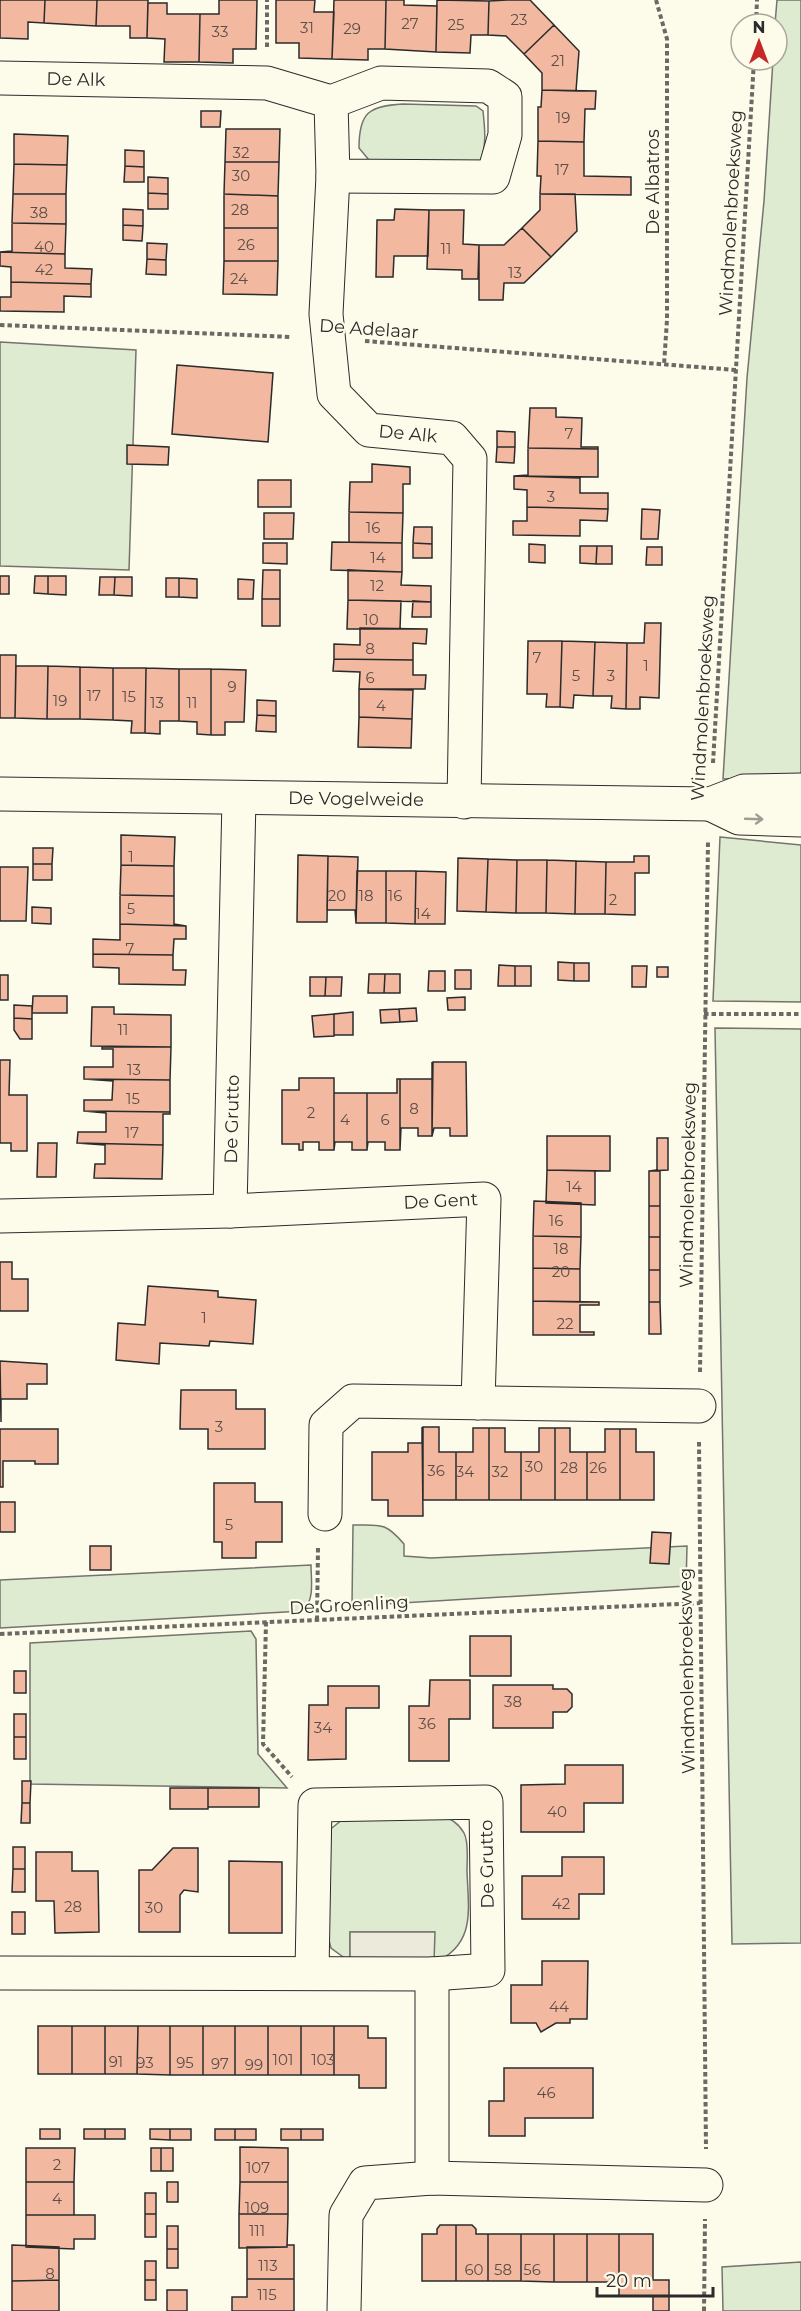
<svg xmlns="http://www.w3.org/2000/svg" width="801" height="2311" viewBox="0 0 801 2311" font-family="Montserrat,sans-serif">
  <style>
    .green { fill: #deebd1; stroke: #74746e; stroke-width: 1.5 }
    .parking { fill: #eceadb; stroke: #74746e; stroke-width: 1.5 }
    .building { fill: #f2b8a0; stroke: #2b2b2b; stroke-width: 1.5 }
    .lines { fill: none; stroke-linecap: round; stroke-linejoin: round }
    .minor-casing { stroke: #2b2b2b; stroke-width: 35 }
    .path { stroke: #6a6964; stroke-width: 4; stroke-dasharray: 4.5 3; stroke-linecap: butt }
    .minor { stroke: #fdfbea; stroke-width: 33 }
    .oneway { stroke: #9e9d94 }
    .labels { text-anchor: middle; stroke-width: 4.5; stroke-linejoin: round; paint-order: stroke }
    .number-label { font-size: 15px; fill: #5d4e48 }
    .street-label { font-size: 18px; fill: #2b2b2b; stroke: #fdfbea }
  </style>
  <rect width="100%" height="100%" fill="#fdfbea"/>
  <path class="green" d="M777,0h24v776l-78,3 24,-401 17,-177 9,-141h4v-36h-2z
    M403,104l73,2 7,5c2,18 4,38 -4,53l-110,-4 -10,-12c0,-36 10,-42 44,-44z
    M0,342l136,8 -7,220 -129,-4z
    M720,837l81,8v157l-88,-1z
    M715,1028l86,1v914l-69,1z
    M353,1525c28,0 32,-3 51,19v12l27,2 256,-12 -1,40 -334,20z
    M311,1565c0,15 4,34 -8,46l-303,17v-48z
    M251,1631l5,8 2,115 29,34 -257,-4v-141z
    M439,1814c11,5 19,8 25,19 5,9 3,27 3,37 1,39 10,74 -33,93v-31h-84v30l-19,-14 -6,-22 3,-95 19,-15z
    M801,2262v49h-78l-1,-44z"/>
  <path class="parking" d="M350,1932h85l-1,31 -84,-1z"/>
  <path class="building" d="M0,0h45l-1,23 -16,-1v17l-28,-1z
    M45,0h52l-1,26 -52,-3z
    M97,0h51l-1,38h-17v-12h-34z
    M219,0h38l-1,49h-23v14l-34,-1 1,-48h19z
    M276,0h39l-1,12h20l-2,47 -33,-1v-15h-23z
    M334,0h52l-1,49h-17v11l-36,-1z
    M386,0h18v5l33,1 -1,46 -51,-3z
    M437,0l52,1 -1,34h-17l-1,18 -34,-1z
    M507,0h23l24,25 -30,29 -18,-18 -18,-1 1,-34z
    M148,3h19v11h33l-1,48h-35l1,-23 -18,-1z
    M554,25l25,26 -3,40 -34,-1v-17l-18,-19z
    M542,90l54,1 -1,18h-10l-1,33 -46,-1v-34h3z
    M201,111h20l-1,16h-19z
    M226,129h54l-1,33h-54z
    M14,134l54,2 -1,29 -53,-1z
    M538,141l46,1v34l47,1v18l-91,-1 1,-18h-4z
    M125,150l19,1v16l-19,-1z
    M225,162h54l-1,34 -54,-2z
    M14,164l53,1 -1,29h-53z
    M125,166l19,1v15h-20z
    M148,177l20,1v16l-20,-1z
    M148,193l20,1v15h-20z
    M13,194h53v30l-54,-1z
    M224,194l54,2v32h-54z
    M540,194h35l2,37 -26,26 -29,-29 18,-18z
    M123,209l20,1v16l-20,-1z
    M395,209l34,1 -1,46h-34l-1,21h-17l1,-57h17z
    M429,210h35l-1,34 16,1 -1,34h-16v-9l-35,-1z
    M12,223l54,1 -1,30 -65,-2 12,-1z
    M123,225l20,1 -1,15 -19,-1z
    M224,228h54v33h-54z
    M522,228l29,29 -27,26h-20l-1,17h-24v-55h25z
    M147,243l20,1 -1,16 -19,-1z
    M0,252l65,2v14l27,1 -1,15 -80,-2v-15l-11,-1z
    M147,259l19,1v15l-20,-1z
    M224,261h54l-1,34 -54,-1z
    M11,282l80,2v13l-27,-1v16l-64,-1v-14h11z
    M177,365l96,8 -5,69 -96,-8z
    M530,408h26v9l26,1 -1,29h17v2l-70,-1z
    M497,431l18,1v15h-18z
    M127,445l42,2 -1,18 -41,-1z
    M497,447h18l-1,16 -18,-1z
    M528,448l70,1v28l-84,-1 14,-1z
    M372,464l38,3v17h-7v29l-54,-1 1,-30h22z
    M514,476l66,2v15h28v16l-81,-2v-17l-13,-1z
    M258,480h33v27h-33z
    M527,507l81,2 -1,12 -27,-1v16l-67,-1v-14h14z
    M642,509l18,1 -2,29h-17z
    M349,512l54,1 -1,30 -53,-1z
    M264,513h30l-1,26h-29z
    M414,527h18v17l-19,-1z
    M332,542l70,1v29l-71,-2z
    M263,543h24v21l-24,-1z
    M413,543l19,1v14h-19z
    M529,544l16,1v18l-16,-1z
    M580,546h17l-1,18 -16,-1z
    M597,546h15v18h-16z
    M647,547h15v18h-16z
    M263,570h17v29h-18z
    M348,570l54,2 -1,13 30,1v16l-83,-2z
    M0,576h9v18h-9z
    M35,576h13v18l-14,-1z
    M48,576h18v19l-18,-1z
    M100,577h15l-1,18h-15z
    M115,577h17v19l-18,-1z
    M166,578h13v19h-13z
    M179,578l18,1v19l-18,-1z
    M238,579l16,1 -1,19h-15z
    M262,599h18v27h-18z
    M348,600l53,1 -1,28h27h-80z
    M413,601l18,1v15h-19z
    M645,623h16l-2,75 -19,-1v12h-14l1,-66h17z
    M360,628l67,1 -1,15 -13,-1v17l-79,-1v-15l26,1z
    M528,641h34l-2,66h-14l1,-13h-20z
    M562,641l33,1 -2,54 -19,-1 -1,13 -13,-1z
    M595,642l32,1 -1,66 -15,-1 1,-12h-19z
    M0,655h16l-1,63h-15z
    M334,659l79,1v15h13l-1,14h-66l1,-17 -27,-1z
    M16,666h32l-1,53 -32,-1z
    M48,666l32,1v52h-33z
    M80,667l33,1v52l-33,-1z
    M113,668h33l-1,65h-14l1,-12 -19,-1z
    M146,668l33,1v52h-19v13l-15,-1z
    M179,669h32v66l-14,-1v-12l-18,-1z
    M211,669l35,1 -2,52h-19v13h-14z
    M359,689l54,1 -1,29 -53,-2z
    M257,700l19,1v15l-19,-1z
    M257,715l19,1v16l-20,-1z
    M359,717l53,2 -1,29 -53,-1z
    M121,835l54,2 -1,29 -53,-1z
    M33,848h20l-1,16h-19z
    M298,855l30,1 -1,66h-30z
    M328,856l30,1 -2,66 -1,-13h-28z
    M634,856h15v17h-14v42l-30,-1 1,-52h28z
    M458,858l30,1 -2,53 -29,-1z
    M488,859l29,1 -1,53 -30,-1z
    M517,860h30l-1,53h-30z
    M547,860l29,1 -1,53 -29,-1z
    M576,861l30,1 -1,52h-30z
    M33,864h19v16h-19z
    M121,865l53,1v30l-54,-1z
    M0,867h28l-2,54h-26z
    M357,871h29v52h-30z
    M386,871h30l-1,53 -29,-1z
    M416,871l30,1 -1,52h-30z
    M120,895l54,1v28l12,2 -66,-2z
    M32,907l19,1v16l-19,-1z
    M120,924l66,2v13h-12l-1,16 -80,-1v-15l27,1z
    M93,954l80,1v15h13l-1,15 -66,-1v-16l-26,-1z
    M558,962l16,1v18l-16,-1z
    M574,963h15v18h-15z
    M499,965l16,1v20h-17z
    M515,966h16v20h-16z
    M632,966h15l-1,21h-14z
    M657,967h11v10h-11z
    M455,970h16v19h-16z
    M429,971h16v20h-17z
    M369,974h16l-1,19h-16z
    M385,974h15v19h-16z
    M0,975h8v25h-8z
    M310,977h16l-1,19h-15z
    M326,977h16l-1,19h-16z
    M33,996h34v17h-35z
    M465,997v13h-17l-1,-12z
    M14,1005l18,1v13l-18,-1z
    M92,1007h22v7l57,1v32l-80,-1z
    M416,1008l1,13 -17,1 -1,-13z
    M399,1009l1,13 -19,1 -1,-13z
    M353,1012v23h-19v-21z
    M334,1014v22l-20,1 -2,-21z
    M14,1018l18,1v20h-12l-6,-9z
    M102,1047h69l-1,33 -86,-1v-12h29v-18h-11z
    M0,1060h10l-1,35h18v56h-16v-8h-11z
    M432,1062v74h-14v-8h-17l-1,22v-71h32z
    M433,1062h33l1,74h-17v-8h-16l-2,8z
    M299,1078h35v72h-15v-8h-16v8h-4v-6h-17v-54h17z
    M84,1079l86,1v32l-86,-1v-11h28l1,-19z
    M397,1079h3v71h-15v-8h-17l-1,8v-57h30z
    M334,1093h33v57h-15v-8h-17l-1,8z
    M84,1111l86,1v2h-7v31l-86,-2 1,-11h28v-19z
    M547,1136h63v35l-63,-1z
    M657,1138h11v32l-19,1 8,-1z
    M38,1143h19l-1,34h-19z
    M77,1143l86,2 -1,34 -68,-1 1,-14h10v-19z
    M547,1170l48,1v34l-49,-2z
    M649,1171h11v35h-11z
    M534,1201l47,2v34l-48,-1z
    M649,1206h11v31h-11z
    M533,1236l48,1 -1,32 -47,-1z
    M649,1237h11v33h-11z
    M0,1262h12v17h16v32h-28z
    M533,1268l47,1v33l-47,-1z
    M649,1270h11v32h-11z
    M148,1286l70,5v6l38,3 -3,44 -43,-3 -1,5 -49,-3 -1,21 -43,-4 2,-37 27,2z
    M533,1301l66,1v3h-19v27h14v3h-61z
    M649,1302h11l1,32h-12z
    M0,1361l47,3v20h-20v15h-26v23z
    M181,1390h55v19h29v40h-57v-20h-28z
    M422,1427l1,89h-35v-16h-16v-48h36v-9h14z
    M423,1427h16v25h17v48h-33z
    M473,1428h16v72h-33v-48h17z
    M489,1428h16v24h16v48h-32z
    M539,1428h16v72h-34v-48h18z
    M555,1428h15v24h17v48h-32z
    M0,1429h58v35h-23v-3h-32v26h-3z
    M605,1429h15v71h-33v-48h18z
    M620,1429h16v23h18v48h-34z
    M214,1483h41v19h27v40h-26v16h-34v-16h-8z
    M0,1502h15v30h-15z
    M652,1532l19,1 -2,31 -19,-1z
    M90,1546h21v24h-21z
    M470,1636h41v40h-41z
    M14,1671h12v22h-12z
    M430,1680h40v39h-21v42h-40v-55h20z
    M493,1685h60v4h14l5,5v13l-5,5h-14v16h-60z
    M328,1686h51v22h-33v51l-38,1 1,-55h19z
    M14,1714h12v23h-12z
    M14,1737h12v22h-12z
    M565,1765h58v38h-39v29h-63v-47l44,-1z
    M22,1781h9l-1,22h-8z
    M170,1788h38v21h-38z
    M208,1788h51v19h-51z
    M22,1803h8v20h-9z
    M13,1847h12v22h-12z
    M173,1848h25v44l-14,-2 -4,5v37h-41v-62h13z
    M36,1852h36v19h26l1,61 -44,1 -1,-32h-18z
    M562,1857h42v37h-25v25h-57v-43h40z
    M229,1861l53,1v71h-53z
    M13,1869h12v23h-13z
    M12,1912h13v22h-13z
    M542,1961h46l-1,58h-17v4h-14l-15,9 -5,-9h-25v-38h31z
    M38,2026h34v48h-34z
    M72,2026h33v48h-33z
    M105,2026h33l-1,48h-32z
    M138,2026h32v49l-33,-1z
    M170,2026h33v49h-33z
    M203,2026h32v49h-32z
    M235,2026h33v49h-33z
    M268,2026h33v49h-33z
    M301,2026h33v49h-33z
    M334,2026h34v12h18v50h-27v-13h-25z
    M504,2068h89v50h-68v18h-36v-35h15z
    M40,2129h20v10h-20z
    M84,2129h21v10h-21z
    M105,2129h20v10h-20z
    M150,2129h20v11l-20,-1z
    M170,2129h21v11h-21z
    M215,2129h20v11h-20z
    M235,2129h21v11h-21z
    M281,2129h20v11h-20z
    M301,2129h22v11h-22z
    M240,2147l48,1v34h-48z
    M26,2148h49l-1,34h-48z
    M151,2148h10v23h-10z
    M161,2148h12v23h-12z
    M26,2182h48v33h-48z
    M167,2182h11v20h-11z
    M240,2182h48v32h-49z
    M145,2193h11v21h-11z
    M145,2214h11v23h-11z
    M239,2214h49l-1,33 -48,1z
    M26,2215h69v24h-21v10l-48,-2z
    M440,2225h16v56h-34v-47h15v-5z
    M456,2225h16l4,4v5h12v47h-32z
    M167,2226h11v23h-11z
    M488,2234h33v47h-33z
    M521,2234h33v48l-33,-1z
    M554,2234h33v48h-33z
    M587,2234h32v48h-32z
    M619,2234h34v46h16v31h-16v-15h-34z
    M12,2245l47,2v33l-47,1z
    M287,2245h7v34h-47v-32h40z
    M167,2249h11v19h-11z
    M145,2261h11v19h-11z
    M247,2279h47v32h-62v-14h15z
    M59,2280v31h-47v-30z
    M145,2280h11v20h-11z
    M167,2290h20v21h-20z"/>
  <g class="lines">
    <defs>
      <g id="minor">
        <path id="s1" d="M0,78l267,5 64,19 50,-19 107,3 17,11v38l-12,42 -160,-1 -2,-74"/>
        <path id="s2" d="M333,176l-7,138 8,80 35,36 83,8 18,21 -6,343"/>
        <path id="s3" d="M0,794l710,10 34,-13 57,-1"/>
        <path d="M710,804l29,14 62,2"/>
        <path id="s4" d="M230,1211l9,-413"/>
        <path id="s5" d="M0,1216l230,-5 254,-12 -6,204"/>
        <path d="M325,1514l1,-89 27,-24 346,5"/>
        <path d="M0,1973l432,1 56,-4 -2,-168 -171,3 -3,167"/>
        <path d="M432,1974v204"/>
        <path d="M344,2311l2,-96 19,-32 67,-5 274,7"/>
      </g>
    </defs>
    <use href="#minor" class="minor-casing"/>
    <path class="path" d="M656,0l11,39v281l-3,45
      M756,24l1,-24
      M267,47v-47
      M0,325l292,12
      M365,341l371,29
      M713,763l41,-703
      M704,1014h97
      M700,1372l8,-530
      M699,1442l7,707
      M317,1620l1,-72
      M266,1622l-3,122 29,33
      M0,1634l700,-31
      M704,2311l1,-92"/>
    <use href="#minor" class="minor"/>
  </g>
  <defs><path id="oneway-shaft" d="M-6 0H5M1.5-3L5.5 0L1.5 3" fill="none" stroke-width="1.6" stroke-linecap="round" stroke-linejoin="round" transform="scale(1.5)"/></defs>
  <use class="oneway" href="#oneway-shaft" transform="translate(754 819) rotate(2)"/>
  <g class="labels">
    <g class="number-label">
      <text x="519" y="25">23</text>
      <text x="410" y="29">27</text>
      <text x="456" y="30">25</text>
      <text x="307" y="33">31</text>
      <text x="352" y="34">29</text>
      <text x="220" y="37">33</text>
      <text x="558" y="66">21</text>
      <text x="563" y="123">19</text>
      <text x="241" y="158">32</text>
      <text x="562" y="175">17</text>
      <text x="241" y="181">30</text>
      <text x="240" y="215">28</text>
      <text x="39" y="218">38</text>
      <text x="246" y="250">26</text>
      <text x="44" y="252">40</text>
      <text x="446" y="254">11</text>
      <text x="44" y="275">42</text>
      <text x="515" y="278">13</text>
      <text x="239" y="284">24</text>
      <text x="569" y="439">7</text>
      <text x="551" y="502">3</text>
      <text x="373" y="533">16</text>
      <text x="378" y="563">14</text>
      <text x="377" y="591">12</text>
      <text x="371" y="625">10</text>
      <text x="370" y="654">8</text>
      <text x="537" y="663">7</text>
      <text x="646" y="671">1</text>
      <text x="576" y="681">5</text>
      <text x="611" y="681">3</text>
      <text x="370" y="683">6</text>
      <text x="232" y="692">9</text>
      <text x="94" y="701">17</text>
      <text x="129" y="702">15</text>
      <text x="60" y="706">19</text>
      <text x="157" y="708">13</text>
      <text x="192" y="708">11</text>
      <text x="381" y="711">4</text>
      <text x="131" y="862">1</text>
      <text x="337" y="901">20</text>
      <text x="366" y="901">18</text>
      <text x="395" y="901">16</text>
      <text x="613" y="905">2</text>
      <text x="131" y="914">5</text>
      <text x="423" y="919">14</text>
      <text x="130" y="954">7</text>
      <text x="123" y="1035">11</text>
      <text x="134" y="1075">13</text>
      <text x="133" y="1104">15</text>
      <text x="414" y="1114">8</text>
      <text x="311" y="1118">2</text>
      <text x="345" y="1125">4</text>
      <text x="385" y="1125">6</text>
      <text x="132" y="1138">17</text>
      <text x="574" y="1192">14</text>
      <text x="556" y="1226">16</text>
      <text x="561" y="1254">18</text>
      <text x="561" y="1277">20</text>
      <text x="204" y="1323">1</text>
      <text x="565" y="1329">22</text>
      <text x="219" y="1432">3</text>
      <text x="534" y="1472">30</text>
      <text x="569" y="1473">28</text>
      <text x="598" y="1473">26</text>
      <text x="436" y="1476">36</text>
      <text x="465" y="1477">34</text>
      <text x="500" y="1477">32</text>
      <text x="229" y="1530">5</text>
      <text x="513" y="1707">38</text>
      <text x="427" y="1729">36</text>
      <text x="323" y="1733">34</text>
      <text x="557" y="1817">40</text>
      <text x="561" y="1909">42</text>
      <text x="73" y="1912">28</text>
      <text x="154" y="1913">30</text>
      <text x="559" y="2012">44</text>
      <text x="283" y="2065">101</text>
      <text x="323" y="2065">103</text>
      <text x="116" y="2067">91</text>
      <text x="145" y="2068">93</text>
      <text x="185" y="2068">95</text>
      <text x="220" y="2069">97</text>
      <text x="254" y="2070">99</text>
      <text x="546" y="2098">46</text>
      <text x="57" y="2170">2</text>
      <text x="258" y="2173">107</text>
      <text x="57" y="2204">4</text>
      <text x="257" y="2213">109</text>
      <text x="257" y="2236">111</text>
      <text x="268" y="2271">113</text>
      <text x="474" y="2275">60</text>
      <text x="503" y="2275">58</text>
      <text x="532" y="2275">56</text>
      <text x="50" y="2279">8</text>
      <text x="267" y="2300">115</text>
    </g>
    <g class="street-label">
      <text dy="6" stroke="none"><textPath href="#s1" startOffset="76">De Alk</textPath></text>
      <text transform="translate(653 182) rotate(-90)" y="6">De Albatros</text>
      <text transform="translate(731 213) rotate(-87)" y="6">Windmolenbroeksweg</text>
      <text transform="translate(369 329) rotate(4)" y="6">De Adelaar</text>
      <text dy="6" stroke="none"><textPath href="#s2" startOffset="308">De Alk</textPath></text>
      <text transform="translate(703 698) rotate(-87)" y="6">Windmolenbroeksweg</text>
      <text dy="6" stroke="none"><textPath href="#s3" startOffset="356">De Vogelweide</textPath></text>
      <text dy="6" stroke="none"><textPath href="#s4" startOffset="92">De Grutto</textPath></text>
      <text transform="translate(688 1185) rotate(-89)" y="6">Windmolenbroeksweg</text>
      <text dy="6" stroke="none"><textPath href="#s5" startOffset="441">De Gent</textPath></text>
      <text transform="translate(349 1605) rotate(-3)" y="6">De Groenling</text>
      <text transform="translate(687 1671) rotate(-91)" y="6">Windmolenbroeksweg</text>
      <text transform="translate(487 1864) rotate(-91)" y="6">De Grutto</text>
    </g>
  </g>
  <g transform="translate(759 42)"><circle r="28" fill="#fdfbea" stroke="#a9a89e" stroke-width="1.5"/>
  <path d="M0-4.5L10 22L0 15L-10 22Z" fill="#c62828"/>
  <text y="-9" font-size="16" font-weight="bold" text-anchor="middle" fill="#2b2b2b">N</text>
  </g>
  <path d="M597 2287v9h116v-9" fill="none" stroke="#2b2b2b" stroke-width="3"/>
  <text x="606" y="2287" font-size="18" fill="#2b2b2b" stroke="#fdfbea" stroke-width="4.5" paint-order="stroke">20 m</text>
</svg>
